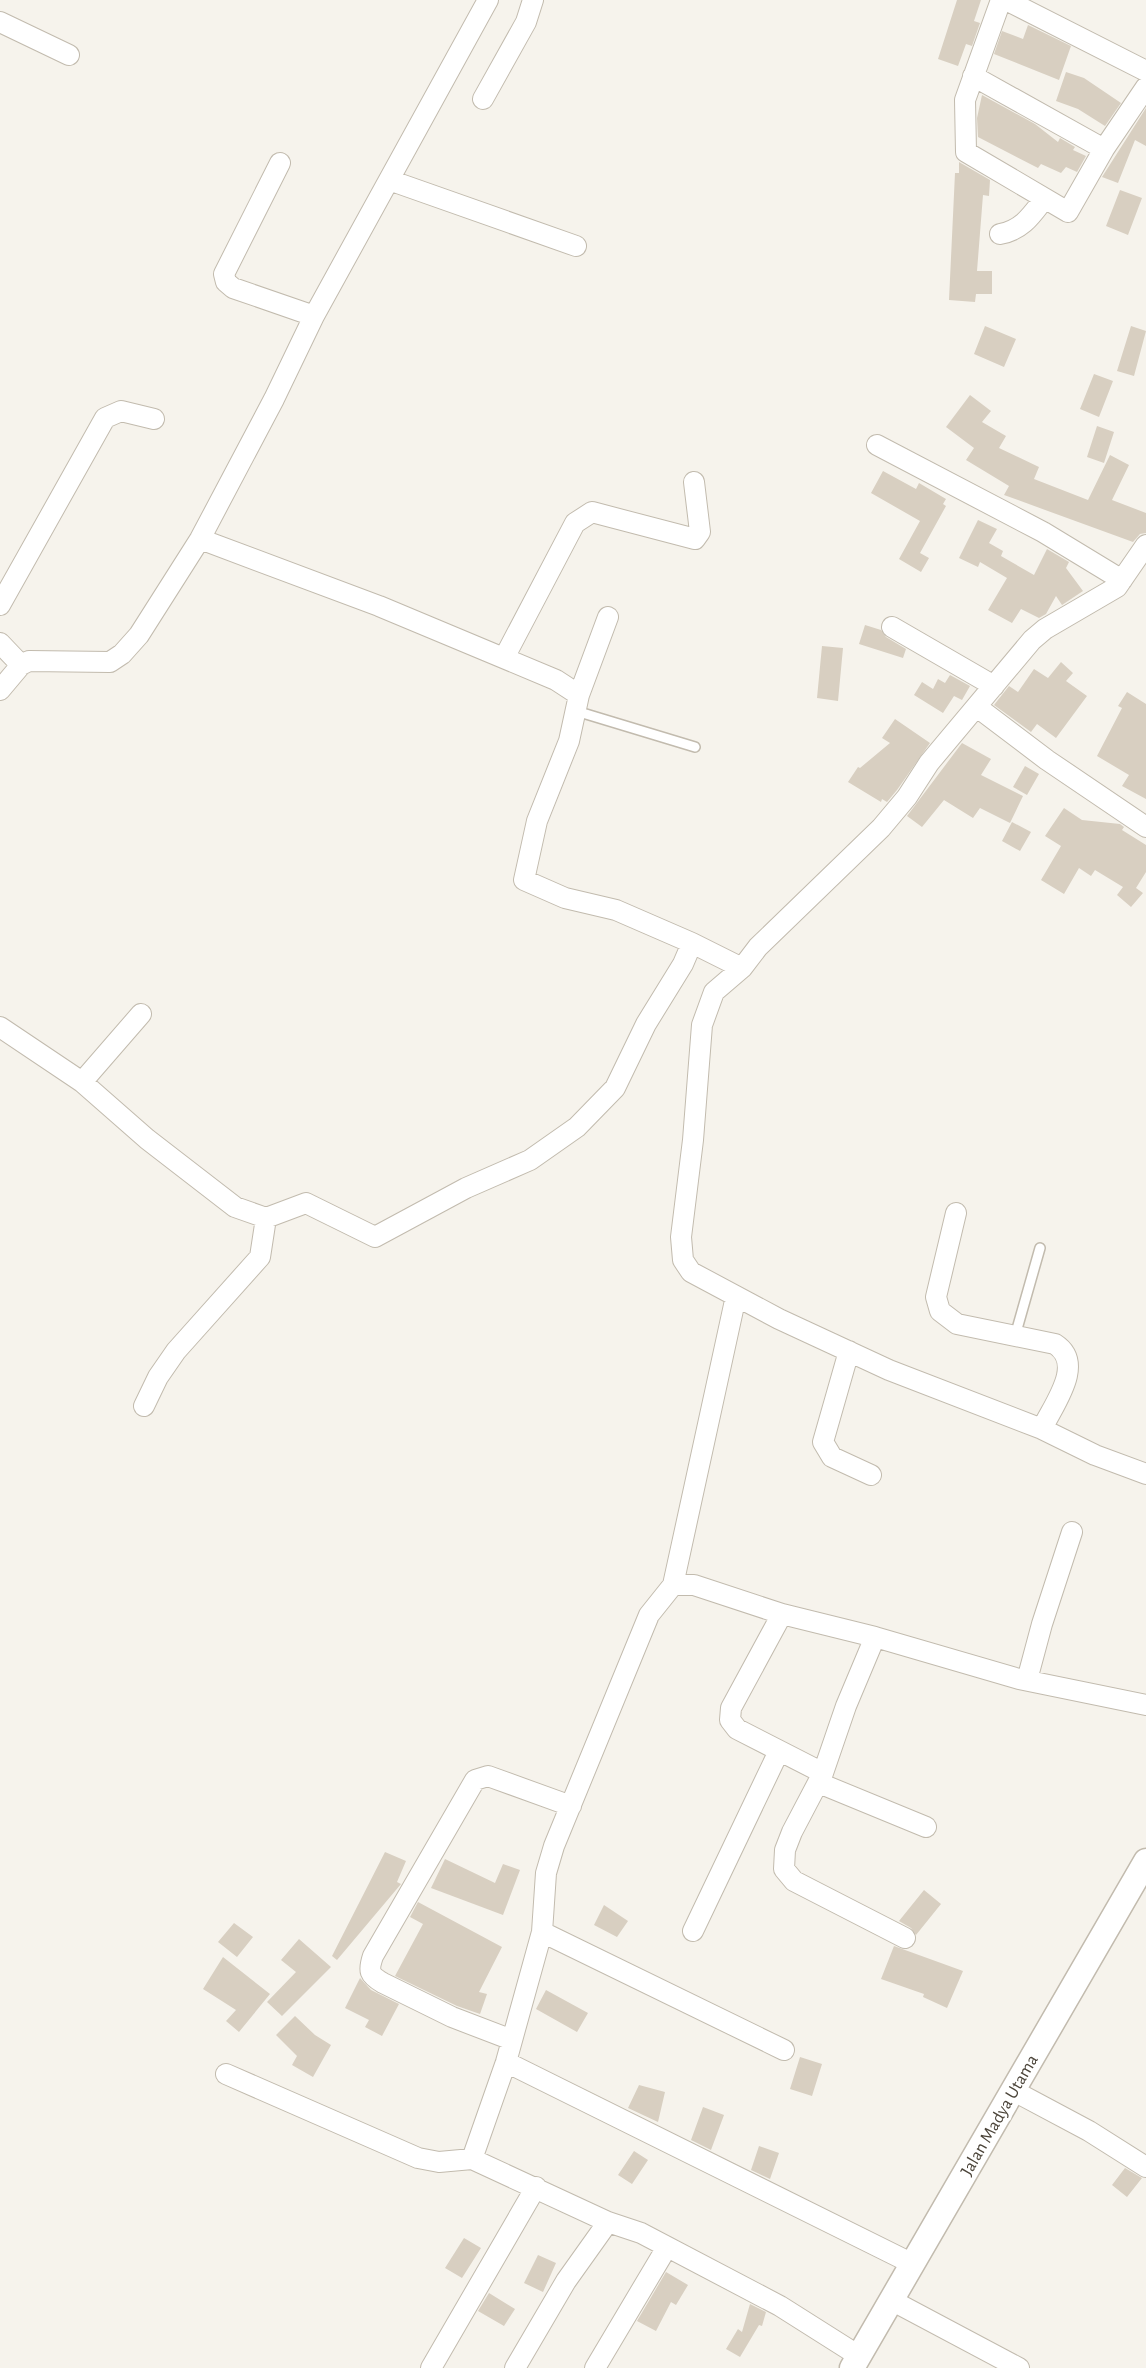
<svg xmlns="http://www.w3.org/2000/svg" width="1146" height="2368" viewBox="0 0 1146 2368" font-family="'Alegreya Sans',sans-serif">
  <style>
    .building { fill: #d8cfc1 }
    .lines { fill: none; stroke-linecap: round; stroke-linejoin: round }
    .service-casing { stroke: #c2bbae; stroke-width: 12 }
    .minor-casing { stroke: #c2bbae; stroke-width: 22 }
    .tertiary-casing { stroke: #c2bbae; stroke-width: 27 }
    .service { stroke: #fff; stroke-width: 9 }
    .minor { stroke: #fff; stroke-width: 20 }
    .tertiary { stroke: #fff; stroke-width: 24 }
    .labels { text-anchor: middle; stroke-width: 6; stroke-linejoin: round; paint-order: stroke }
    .street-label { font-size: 18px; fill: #4b4439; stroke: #fff }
  </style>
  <rect width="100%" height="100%" fill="#f6f3ec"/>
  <path class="building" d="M957,0h24l-7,21 6,2 -8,23 -6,-2 -8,22 -20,-7z
    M1028,25l43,21 -12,34 -65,-26 8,-23 21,8z
    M1066,72l18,6 37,25 -16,23 -27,-17 -22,-8z
    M982,95l53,29 23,18 2,-4 15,9 -2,3 13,6 -9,16 -11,-5 -5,6 -20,-9 -3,4 -60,-31 -1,-19z
    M1146,108v38l-11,-6 -17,43 -16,-6z
    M959,162l31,18 -1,16 -6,-1 -6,76h15v23h-16l-1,8 -26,-2 6,-127h4z
    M1120,190l22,8 -14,37 -22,-9z
    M985,326l31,13 -12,28 -30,-13z
    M1131,326l15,5 -12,45 -17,-5z
    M1094,374l19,7 -14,36 -19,-8z
    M970,395l21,16 -9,11 24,14 -7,12 40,19 -5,12 54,21 22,-45 19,10 -17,35 34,13v20l-6,1 -7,8 -129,-47 5,-9 -43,-26 8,-12 -28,-21z
    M1097,426l17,6 -10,31 -17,-6z
    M883,471l33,18 3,-6 27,16 -3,5 3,2 -26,47 9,5 -8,14 -22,-13 21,-38 -49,-28z
    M978,520l19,9 -8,14 14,8 -2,5 33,19 13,-26 22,13 -3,6 17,23 -21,14 -6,-9 -10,18 -7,4 -18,-9 -9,14 -24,-13 19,-32 -27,-16 -2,5 -19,-9z
    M865,625l16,5 5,7 20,12 -3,9 -44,-14z
    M822,646l21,2 -5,53 -21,-3z
    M1061,662l12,11 -7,8 21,15 -31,42 -19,-14 -6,8 -37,-27 15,-19 9,6 16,-23 14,9z
    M950,675l20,11 -8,14 -8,-4 -11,17 -29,-18 8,-13 11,7 5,-10 7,4z
    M1127,692l19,12v95l-24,-13 7,-11 -32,-19 25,-48 -4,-2z
    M895,719l35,24 -33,47 -10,12 -5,-3 -1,3 -33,-20 10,-15 2,1 30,-25 -8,-5z
    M962,743l29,16 -10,16 42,21 -13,27 -30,-15 -7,10 -29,-18 -22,27 -15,-11z
    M1025,766l14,8 -12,21 -14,-8z
    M1064,808l18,12 38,4 4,3 -2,3 24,15v27l-10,16 7,5 -12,14 -14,-12 6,-8 -28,-17 -4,6 -12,-8 -15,26 -23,-14 20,-34 -16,-10z
    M1012,822l19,10 -11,19 -18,-10z
    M385,1852l21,9 -9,21 4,2 -64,76 -5,-4z
    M445,1859l50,24 8,-19 17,6 -17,45 -72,-27z
    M924,1890l17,14 -25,31 -5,-7 -12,-7z
    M418,1902l84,45 -23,45 8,2 -7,20 -23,-8 -62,-30 28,-52 -13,-7z
    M604,1905l24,16 -11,16 -23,-12z
    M234,1923l19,14 -16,20 -19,-15z
    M299,1939l32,28 -49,49 -15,-14 29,-30 -15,-12z
    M894,1946l69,25 -16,37 -24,-11 1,-3 -43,-15z
    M223,1957l47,37 -31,38 -13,-11 10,-11 -33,-21z
    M360,1978l11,12 28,14 -17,32 -17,-9 4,-7 -24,-12z
    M546,1990l42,23 -11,19 -41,-23z
    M295,2016l20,19 16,10 -18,32 -21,-12 5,-9 -21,-21z
    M800,2057l22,7 -10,32 -22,-7z
    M639,2085l26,7 -7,30 -30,-14z
    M703,2107l21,8 -13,35 -20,-10z
    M759,2146l20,7 -9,26 -19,-9z
    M634,2151l14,9 -16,24 -14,-9z
    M1125,2168l17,10 -15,19 -15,-12z
    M464,2238l17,10 -19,30 -17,-10z
    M538,2255l18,8 -13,29 -19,-9z
    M666,2272l22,13 -12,20 -5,-3 -15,29 -19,-10z
    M489,2293l26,16 -11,17 -26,-15z
    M750,2304l16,8 -4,14 -3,-1 -19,32 -14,-8 12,-20 4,3z"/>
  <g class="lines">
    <defs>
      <path id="service" d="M576,711l119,36
        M1015,1336l25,-88"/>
      <path id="minor" d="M1006,0l140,71
        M0,22l69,33
        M973,76l131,73 -36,63 -102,-60 -1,-52 36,-100
        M483,99l43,-77 7,-22
        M1104,149l42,-62
        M280,163l-56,111 2,8 7,6 81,28
        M389,180l187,66
        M1000,234c22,-4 31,-18 44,-35
        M877,445l166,87 79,48
        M200,539l179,67 177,74 23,15 -10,46 -32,80 -13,59 41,18 51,12 76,33
        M0,605l105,-187 16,-7 33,8
        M892,627l102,59
        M0,643l21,22
        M504,658l71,-135 17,-11 103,27 5,-7 -6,-50
        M0,690l21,-25 8,-4 81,1 12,-8 17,-19 61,-96 74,-140 40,-83 174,-316
        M579,695l29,-78
        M977,707l70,53 99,67
        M742,968l16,-21 123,-119 26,-31 22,-34 103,-123 13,-11 72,-42 29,-42
        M0,1027l82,55 65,57 88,68 31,11 40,-15 69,34 91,-49 64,-28 47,-33 38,-39 31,-64 37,-60 9,-21 50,25 -28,24 -12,33 -9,115 -12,97 2,23 8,12 88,47 110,51 153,59 53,26 51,19
        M82,1082l59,-68
        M956,1213l-20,84 4,14 17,13 98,20c31,20 -2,61 -13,85
        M849,1351l-26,91 9,15 39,18
        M144,1406l14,-29 18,-26 84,-94 6,-39
        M673,1585l63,-289
        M782,1614l-51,94 -1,12 7,9 86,44
        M875,1637l-29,69 -23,67 -31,59 -7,18 -1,19 10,12 111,57
        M1027,1680l15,-56 30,-92
        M819,1783l107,44
        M693,1931l86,-180
        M542,1932l242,118
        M512,2040l-60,-23 -69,-34c-14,-8 -15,-12 -10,-27l102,-176 13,-4 83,30
        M506,2062l407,202
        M226,2074l192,84 21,4 33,-3 136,63 33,11 139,73 79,50
        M1014,2091l75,40 57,36
        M472,2159l34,-97 36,-130 4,-59 8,-27 95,-231 24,-30h21l88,29 93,23 144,42 127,26
        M891,2300l128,68
        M431,2368l105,-181
        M515,2368l51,-87 42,-59
        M595,2368l72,-121"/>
      <path id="tertiary" d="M852,2368l294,-507"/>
    </defs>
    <use href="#service" class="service-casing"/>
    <use href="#minor" class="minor-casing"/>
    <use href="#tertiary" class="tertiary-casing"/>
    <use href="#service" class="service"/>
    <use href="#minor" class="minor"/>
    <use href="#tertiary" class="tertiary"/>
  </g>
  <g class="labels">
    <g class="street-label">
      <text transform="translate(999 2115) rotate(-60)" y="6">Jalan Madya Utama</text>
    </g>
  </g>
</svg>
